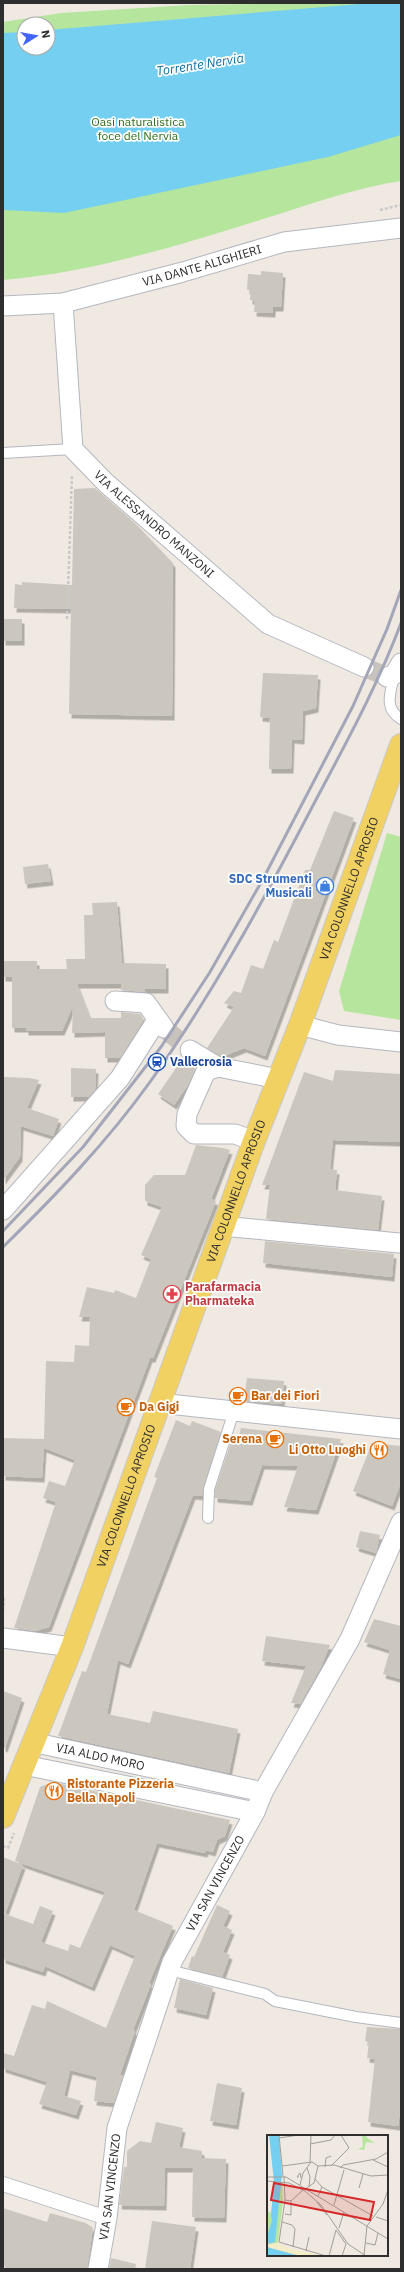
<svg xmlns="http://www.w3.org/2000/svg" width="404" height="2272" viewBox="0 0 404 2272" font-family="'IBM Plex Sans',sans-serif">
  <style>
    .green { fill: #b6e59e; fill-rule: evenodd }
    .water { fill: #75cff0 }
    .building { fill: #cbc7bf; filter: url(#shadow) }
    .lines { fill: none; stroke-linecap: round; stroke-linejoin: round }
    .minor-tunnel { stroke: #c8c4bd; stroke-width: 19; stroke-dasharray: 19 10; stroke-linecap: butt }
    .service-casing { stroke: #b4b7c1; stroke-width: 12 }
    .pedestrian-casing { stroke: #b4b7c1; stroke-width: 16 }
    .minor-casing { stroke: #b4b7c1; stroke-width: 21 }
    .primary-casing { stroke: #c9c9c9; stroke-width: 24 }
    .path { stroke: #c9c9c9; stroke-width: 2.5; stroke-dasharray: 3 2; stroke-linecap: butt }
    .service { stroke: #fff; stroke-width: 10 }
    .pedestrian { stroke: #fff; stroke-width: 14 }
    .minor { stroke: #fff; stroke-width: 19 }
    .primary { stroke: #f2d163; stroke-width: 22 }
    .rail { stroke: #a3a6b8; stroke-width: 3 }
    .labels { text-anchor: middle; stroke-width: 3.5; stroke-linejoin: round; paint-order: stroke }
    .park-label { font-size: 12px; fill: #2c6e1b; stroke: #fff }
    .street-label { font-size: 12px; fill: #2e2e2e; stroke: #fff }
    .shop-label { font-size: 12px; font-weight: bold; fill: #366cbe; stroke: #fff; text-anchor: end }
    .transit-label { font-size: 12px; font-weight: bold; fill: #164399; stroke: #fff; text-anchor: start }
    .health-label { font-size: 12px; font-weight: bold; fill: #be3a42; stroke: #fff; text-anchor: start }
    .food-label { font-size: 12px; font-weight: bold; fill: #c56008; stroke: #fff; text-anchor: start }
    .water-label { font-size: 13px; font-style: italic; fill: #0d6fa3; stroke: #fff }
    .inset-road { fill: none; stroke: #a29e99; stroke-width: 1 }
    .view { fill: #d62828; fill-opacity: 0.15; stroke: #d62828; stroke-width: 2 }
    .inset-edge { fill: none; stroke: #2e2e2e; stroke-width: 2 }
  </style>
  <defs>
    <filter id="shadow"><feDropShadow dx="2.5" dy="4.5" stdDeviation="0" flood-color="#0004"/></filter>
  </defs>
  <rect width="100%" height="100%" fill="#efe9e1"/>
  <path class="green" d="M311,3h90v178c-47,7 -93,24 -138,38 -82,26 -174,54 -260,61v-258l58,-9 128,-8zM24,24h24v24h-24z
    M387,833l14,4v183l-57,-9 -5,-20z"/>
  <path class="water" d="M372,3h29v132l-73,22 -264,56 -61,-3v-177l21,-1v16h24v-18z"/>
  <path class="building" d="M261,271l22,2 -2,34h-8v6l-19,-1 1,-11 -5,-1 1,-10h-4l1,-16 13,1z
    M95,488l41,36 37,39 -1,153 -103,-2 2,-105 -57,-1 1,-24 7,1v-3l50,3 2,-96z
    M3,619h19v22h-19z
    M263,673l55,2 -2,33 -13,3 -1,29 -10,-1 -1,30h-22l1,-51 -10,-1z
    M334,811l20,7 -89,238 -21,-8 -22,9 -15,-9 27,-41 -10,-4 10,-12 7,2 10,-28 12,4 11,-29 4,2 27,-72h5z
    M48,864l3,17 -26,3 -2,-17z
    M117,902l5,61 44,1v25h-21v3l-24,-2v-6h-44l13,34h31v-6l19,2 3,4v3l-23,37h-15v-26l-33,1 1,-27 -11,25h-36v-3h-14v-51h-9v-16h34v8h30l-1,-10h19l-1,-44h9l-1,-12z
    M183,1058l13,9 -8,18 -14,20 -16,-11z
    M71,1068l25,1 -1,21 -7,7h-17z
    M335,1070l66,4v68l-68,-2 -3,29 7,1 -2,20 47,6 -4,34 -112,-11 4,-34h-8l42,-113 29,9z
    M3,1077l26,1 10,2 -12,28 32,11 -6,17 -32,-10 -1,31 -17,23z
    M196,1145l27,3 7,2 -19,49 5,2 -63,157h-3l-101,269 -14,4 -21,-3 42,-126 -13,-4 6,-17 16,5 10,-26 -31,-12 -2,30 -39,-2v-38l41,1 2,-78 28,1 1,-17 14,1 1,-29h-11l8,-30 27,6 1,-3 21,8 15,-39 -10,-4 21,-48 -17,-6v-16l9,-10h31z
    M265,1241l129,13 -2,23 -129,-14z
    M247,1378l37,3 -2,23 -38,-3z
    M176,1420l14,6 2,-5 29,11 -18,55 -1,9 -9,-1 -65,169 -10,-4 -11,54 43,9 3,-12 85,18 -9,44 -171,-37 24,-65 4,1 71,-194 -3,-1z
    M241,1428l100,11 -25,71 -32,-3 14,-41 -36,-1 -12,36 -35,-3v-8l18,-54 5,3z
    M372,1443l29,3v36l-9,24 -39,-15z
    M360,1531l20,4 -4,18 -20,-6z
    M374,1619l27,7v53l-18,-5 7,-24 -26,-8z
    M266,1636l64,9 -9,22 -21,37 -9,-1 15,-37 -44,-5z
    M3,1691l19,7 -17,50 -2,-1z
    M52,1782l178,38 -5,16 -8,4 -4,12 -7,-2 -1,3 -48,-10 -23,67 39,16 -24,57 2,1 -18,46 2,1 -15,44 3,1 -9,27 -20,-2 3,-24 -27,-7 -6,26 17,5 -5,14 -37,-11 8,-22 -44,-14v-15l11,3 18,-51 13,4 2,-8 59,27 29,-72 -25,-11 -18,42 -47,-21 -2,6 -40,-13v-102l20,8 -18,49 28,10 7,-18 13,5 -12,31 27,9 2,-7 10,4 25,-56 -90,-31 25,-74z
    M217,1905l13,6 -7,15 9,4 -9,22 7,3 -8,22 -34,-9 4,-12 2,1z
    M180,1979l33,9 -7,27 -32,-7z
    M367,2027l34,2v75l-3,22 -30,-4 7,-63 -8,-1 2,-16 -4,-1z
    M217,2083l25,5 -6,37 -26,-4z
    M156,2122l27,6 -4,19 23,4v7l24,1 -2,59 -32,-1 1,-49h-28l-1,38 -45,-1 5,-38h3v-16l13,-10 11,2z
    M3,2208l44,14 3,-9 36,10 7,5 -6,41h-74l-10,-3z
    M152,2221l44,6 -6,42h-45z
    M111,2258l25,6 -1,5h-26z"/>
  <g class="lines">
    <path class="minor-tunnel" d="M364,667l23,10
      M164,1028l26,22"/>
    <defs>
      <path id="service" d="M3,453l70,-4
        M394,675c-3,17 -11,33 7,44
        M208,1518l1,-29 25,-78
        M169,1970l96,24 10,7 81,16 45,6"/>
      <path id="pedestrian" d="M3,2184l104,34"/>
      <g id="minor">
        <path id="s1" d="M63,303l10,146 33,34 162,141 96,43"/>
        <path id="s2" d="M3,306l60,-3 120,-31 101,-30 117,-14"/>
        <path d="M387,677l7,-2 7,-12"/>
        <path d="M115,1001l31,2 18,25"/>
        <path d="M300,1025l38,10 63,7"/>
        <path d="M190,1050l28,17"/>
        <path d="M254,1141l-19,-7h-41l-8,-8 1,-12 19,-43 12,-4 61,12"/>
        <path d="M3,1210l117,-132 37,-58"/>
        <path d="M223,1226l176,17"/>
        <path d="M159,1403l242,26"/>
        <path d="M3,1638l69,9"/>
        <path id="s3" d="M32,1742l231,50"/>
        <path d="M24,1765l231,47"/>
        <path id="s4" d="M98,2269l9,-51 10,-90 55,-166 83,-150 8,-20 87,-153 51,-117"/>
      </g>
      <g id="primary">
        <path id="s5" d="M3,1817l69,-170 182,-506 46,-116 101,-280"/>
      </g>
    </defs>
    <use href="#service" class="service-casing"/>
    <use href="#pedestrian" class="pedestrian-casing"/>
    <use href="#minor" class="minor-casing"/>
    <use href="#primary" class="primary-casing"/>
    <path class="path" d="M380,210l21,-5
      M67,619l5,-144
      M3,1611l1,-13
      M3,1846l5,2 6,-15"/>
    <use href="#service" class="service"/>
    <use href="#pedestrian" class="pedestrian"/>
    <use href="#minor" class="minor"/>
    <use href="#primary" class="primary"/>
    <path class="rail" d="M3,1231l80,-84 78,-100 49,-75 53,-93 90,-173 34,-77 14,-39
      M3,1247c52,-51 104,-105 147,-165 60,-84 110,-175 158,-267 33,-63 68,-125 93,-192"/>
  </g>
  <defs>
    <symbol id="shop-ring" viewBox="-11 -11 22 22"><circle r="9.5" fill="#fff" stroke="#3f7fe0" stroke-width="1.5"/><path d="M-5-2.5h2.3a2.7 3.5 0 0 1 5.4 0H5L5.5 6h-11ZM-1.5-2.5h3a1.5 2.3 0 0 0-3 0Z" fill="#3f7fe0"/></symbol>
    <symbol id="station-ring" viewBox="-11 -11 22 22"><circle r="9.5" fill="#fff" stroke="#1a4fb4" stroke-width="1.5"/><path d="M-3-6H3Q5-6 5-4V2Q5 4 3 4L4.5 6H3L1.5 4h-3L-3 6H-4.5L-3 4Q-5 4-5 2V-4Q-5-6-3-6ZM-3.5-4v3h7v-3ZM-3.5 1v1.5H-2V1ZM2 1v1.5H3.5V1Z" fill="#1a4fb4"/></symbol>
    <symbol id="pharmacy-ring" viewBox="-11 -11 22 22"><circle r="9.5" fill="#fff" stroke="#e0444e" stroke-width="1.5"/><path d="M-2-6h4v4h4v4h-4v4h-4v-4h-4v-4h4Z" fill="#e0444e"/></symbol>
    <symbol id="cafe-ring" viewBox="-11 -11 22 22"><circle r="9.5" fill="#fff" stroke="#e8710a" stroke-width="1.5"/><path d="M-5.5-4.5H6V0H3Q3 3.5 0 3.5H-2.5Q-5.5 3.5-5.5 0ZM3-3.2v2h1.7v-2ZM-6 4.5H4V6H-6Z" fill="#e8710a"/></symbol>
    <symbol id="restaurant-ring" viewBox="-11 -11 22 22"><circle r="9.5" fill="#fff" stroke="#e8710a" stroke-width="1.5"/><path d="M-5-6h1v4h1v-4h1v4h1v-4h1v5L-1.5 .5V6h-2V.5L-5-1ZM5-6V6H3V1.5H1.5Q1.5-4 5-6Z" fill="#e8710a"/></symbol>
  </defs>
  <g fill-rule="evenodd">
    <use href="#shop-ring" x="315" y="876" width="20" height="20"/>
    <use href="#station-ring" x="147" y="1052" width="20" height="20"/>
    <use href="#pharmacy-ring" x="162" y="1284" width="20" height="20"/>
    <use href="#cafe-ring" x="228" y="1386" width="20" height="20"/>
    <use href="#cafe-ring" x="116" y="1397" width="20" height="20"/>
    <use href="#cafe-ring" x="265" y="1429" width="20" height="20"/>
    <use href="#restaurant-ring" x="369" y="1440" width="20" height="20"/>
    <use href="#restaurant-ring" x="44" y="1781" width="20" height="20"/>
  </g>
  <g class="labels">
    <g class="park-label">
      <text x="138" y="126">Oasi naturalistica<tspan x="138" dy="14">foce del Nervia</tspan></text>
    </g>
    <g class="street-label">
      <text dy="4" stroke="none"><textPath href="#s2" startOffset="204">VIA DANTE ALIGHIERI</textPath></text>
      <text dy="4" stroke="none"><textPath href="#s1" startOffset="257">VIA ALESSANDRO MANZONI</textPath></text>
      <text dy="4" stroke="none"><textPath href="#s5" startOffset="991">VIA COLONNELLO APROSIO</textPath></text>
      <text dy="4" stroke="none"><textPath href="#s5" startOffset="668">VIA COLONNELLO APROSIO</textPath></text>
      <text dy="4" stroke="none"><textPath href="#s5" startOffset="344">VIA COLONNELLO APROSIO</textPath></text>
      <text dy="4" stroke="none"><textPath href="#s3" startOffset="70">VIA ALDO MORO</textPath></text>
      <text dy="4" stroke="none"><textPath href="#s4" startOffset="407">VIA SAN VINCENZO</textPath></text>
      <text dy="4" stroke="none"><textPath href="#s4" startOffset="83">VIA SAN VINCENZO</textPath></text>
    </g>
    <g class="shop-label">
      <text x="312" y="883">SDC Strumenti<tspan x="312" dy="14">Musicali</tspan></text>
    </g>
    <g class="transit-label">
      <text x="170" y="1066">Vallecrosia</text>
    </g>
    <g class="health-label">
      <text x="185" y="1291">Parafarmacia<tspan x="185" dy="14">Pharmateka</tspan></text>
    </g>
    <g class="food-label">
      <text x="251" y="1400">Bar dei Fiori</text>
      <text x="139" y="1411">Da Gigi</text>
      <text x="262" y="1443" text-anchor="end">Serena</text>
      <text x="366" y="1454" text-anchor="end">Li Otto Luoghi</text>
      <text x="67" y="1788">Ristorante Pizzeria<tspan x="67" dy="14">Bella Napoli</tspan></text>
    </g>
    <g class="water-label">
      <text transform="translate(200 64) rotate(-9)" y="5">Torrente Nervia</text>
    </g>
  </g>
  <g transform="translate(267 2135)">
    <rect width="121" height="121" fill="#efe9e1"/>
    <path d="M95,0h4l1,3 8,5 -9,-1 -2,8 -6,-1 5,-2zM7,47h8l1,19 -5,41 -6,6 -5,-1v-36l4,2z" fill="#b6e59e"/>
    <path d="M8,108l16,6 32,7h-23l-33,-9v-3z" fill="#f3ecc5"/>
    <path d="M2,0h10l3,40 -7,67 -6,2 -2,-7 5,-17 -1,-4 3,-34zM0,112l7,2 26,7h-33z" fill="#75cff0"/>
    <path class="inset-road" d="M12,0l4,41M12,3l20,-3M43,9l21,-4 4,-5M106,25l15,7M43,27l1,-27M15,31l30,-4 6,4 16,-1 37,11 17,-1M64,31l18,-18 -8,-13M58,32l1,-9 5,-2M40,33l3,9 -1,10M73,33l3,-3 33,-6 12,-7M17,41l1,24 -6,42 47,14M0,42h19l102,62M32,42h-2l3,-4 1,5M48,44l7,8 -4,9M0,46l22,2 16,8 16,14 27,39 18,12M33,50l3,-12 8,-11M55,52l51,29M92,53l4,-14M38,54l9,-6 4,-17M18,65l6,1 12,-11M50,67l10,13M67,70l10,-35M18,79l6,1v-14M109,82l12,4M15,87l10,3 3,4 -2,18M100,91l16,-22 5,-14M72,93l5,-16M99,108l9,2 3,-12M39,116l3,-14M97,120l3,-29M62,121l7,-26 10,14 -4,12"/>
    <path class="view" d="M7,48l100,19 -4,18 -99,-20z"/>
    <rect width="121" height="121" class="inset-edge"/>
  </g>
  <rect width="404" height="2272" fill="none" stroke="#2e2e2e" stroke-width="8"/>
  <g transform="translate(36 36) rotate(79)"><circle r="19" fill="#ffffff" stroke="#ababab"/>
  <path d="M0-3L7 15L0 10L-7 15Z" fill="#4264fb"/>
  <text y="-6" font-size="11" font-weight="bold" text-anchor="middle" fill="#2e2e2e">N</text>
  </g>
</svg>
